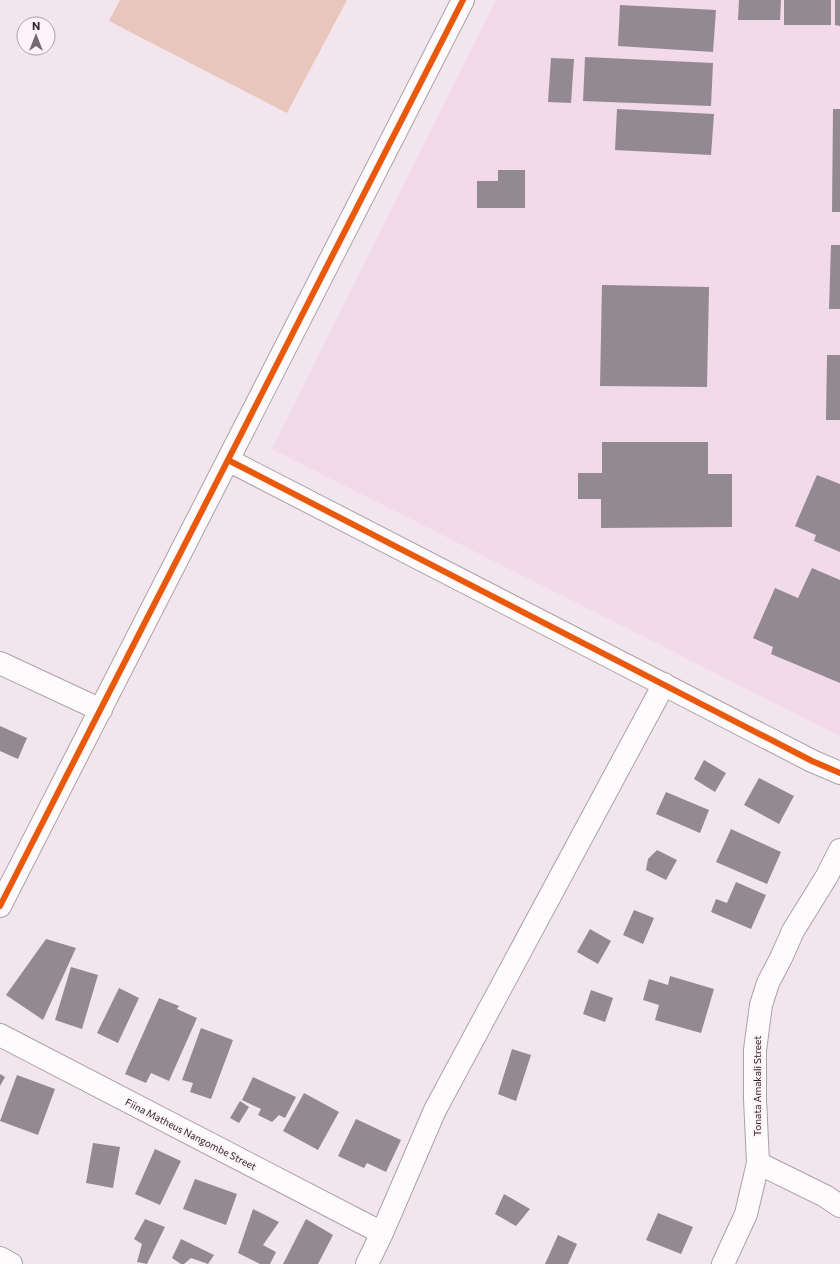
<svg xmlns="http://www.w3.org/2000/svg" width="840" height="1264" viewBox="0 0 840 1264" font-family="Commissioner,sans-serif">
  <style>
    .built { fill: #f2dae8 }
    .pitch { fill: #e8c6bc }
    .building { fill: #928991 }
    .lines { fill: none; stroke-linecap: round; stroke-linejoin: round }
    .minor-casing { stroke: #aca1a7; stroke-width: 24 }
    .minor { stroke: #fdfbfc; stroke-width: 22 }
    .cycleway-casing { stroke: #fcf2f7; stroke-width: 8 }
    .cycleway { stroke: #e8590c; stroke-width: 6 }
    .labels { text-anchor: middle; stroke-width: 4; stroke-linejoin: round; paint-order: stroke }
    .street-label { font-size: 10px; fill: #2d2429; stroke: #fcf2f7 }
  </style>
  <rect width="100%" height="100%" fill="#f3e5ed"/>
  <path class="built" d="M496,0h344v736l-568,-287z"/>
  <path class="pitch" d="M120,0h227l-60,113 -178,-92z"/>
  <path class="building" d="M739,0h42l-1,20h-42z
    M784,0h47v25h-47z
    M835,0h5v26l-5,-1z
    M620,5l96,5 -3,42 -95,-6z
    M585,57l128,6 -2,43 -128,-5z
    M551,58l23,1 -3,44 -23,-1z
    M617,109l97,5 -3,41 -96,-5z
    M833,109h7v103h-8z
    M498,170h27v38h-48v-27h21z
    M831,245h9v64h-11z
    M602,285l107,2 -2,100 -107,-1z
    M827,355h13v65h-14z
    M602,442h106v32h24v53l-131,1v-29h-23v-26h24z
    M817,475l23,9v68l-26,-11 2,-6 -21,-9z
    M812,568l28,12v103l-69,-29 2,-7 -20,-9 22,-50 23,10z
    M0,726l27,12 -9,21 -18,-8z
    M704,760l22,13 -11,19 -21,-13z
    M759,778l35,18 -15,28 -35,-19z
    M666,792l43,18 -9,23 -44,-19z
    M731,829l50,23 -14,32 -51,-22z
    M657,850l20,10 -11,20 -20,-10 2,-11z
    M736,882l30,13 -15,34 -40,-17 5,-13 11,4z
    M634,910l20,8 -11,26 -20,-9z
    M590,929l21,12 -13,23 -21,-12z
    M46,939l30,9 -33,72 -37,-25z
    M71,967l27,8 -16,54 -27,-9z
    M670,976l44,13 -13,44 -46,-13 4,-15 -16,-5 6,-21 19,6z
    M119,988l20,10 -21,45 -21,-10z
    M591,990l22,8 -8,24 -22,-8z
    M159,998l20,8 -2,3 20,9 -28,63 -18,-8 -5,10 -21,-9z
    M201,1028l32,12 -22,59 -21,-7 3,-9 -11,-3z
    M512,1049l19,6 -15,46 -18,-7z
    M0,1074l5,3 -5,9z
    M17,1075l38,14 -17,46 -38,-14z
    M253,1077l43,20 -11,21 -6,-3 -7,7 -14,-7 3,-6 -19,-9z
    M304,1093l35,19 -21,38 -35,-19z
    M240,1101l9,6 -10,16 -9,-5z
    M356,1119l45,21 -15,32 -19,-9 -3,5 -26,-12z
    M93,1143l27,4 -7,41 -27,-5z
    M155,1149l26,12 -21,44 -25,-11z
    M195,1179l42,15 -11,31 -43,-16z
    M504,1194l26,15 -14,17 -21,-12z
    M253,1209l26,13 -16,23 13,7 -6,12h-10l-22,-11z
    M658,1213l35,14 -12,27 -35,-14z
    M145,1219l20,8 -18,37 -10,-2 5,-18 -8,-5z
    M306,1219l27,16 -15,29h-35z
    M558,1235l19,9 -9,20h-23z
    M181,1239l33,16 -6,9 -17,-6 -7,6h-3l-9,-6z"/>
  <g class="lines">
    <defs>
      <path id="minor" d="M228,460l584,301 28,12
        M0,663l101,47
        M0,906l463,-906
        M0,1035l382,198
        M758,1163l67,33 15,10
        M0,1258l11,6
        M367,1264l15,-31 53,-123 229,-426
        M723,1264l23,-50 12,-51 -3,-64v-49l6,-45 7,-22 13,-25 12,-27 34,-55 13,-26"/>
    </defs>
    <use href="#minor" class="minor-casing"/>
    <use href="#minor" class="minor"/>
    <defs>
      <path id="cycleway" d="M228,460l584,301 28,12
        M0,906l463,-906"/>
    </defs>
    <use href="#cycleway" class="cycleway-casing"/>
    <use href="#cycleway" class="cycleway"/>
  </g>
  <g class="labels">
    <g class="street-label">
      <text transform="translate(757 1086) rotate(-90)" y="4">Tonata Amakali Street</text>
      <text transform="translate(191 1134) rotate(27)" y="4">Fiina Matheus Nangombe Street</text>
    </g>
  </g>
  <g transform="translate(36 36)"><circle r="19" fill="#fcf2f7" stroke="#a9a0a5"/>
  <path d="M0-3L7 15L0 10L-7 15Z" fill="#72686e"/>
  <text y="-6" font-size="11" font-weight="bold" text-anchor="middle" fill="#2d2429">N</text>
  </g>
</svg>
